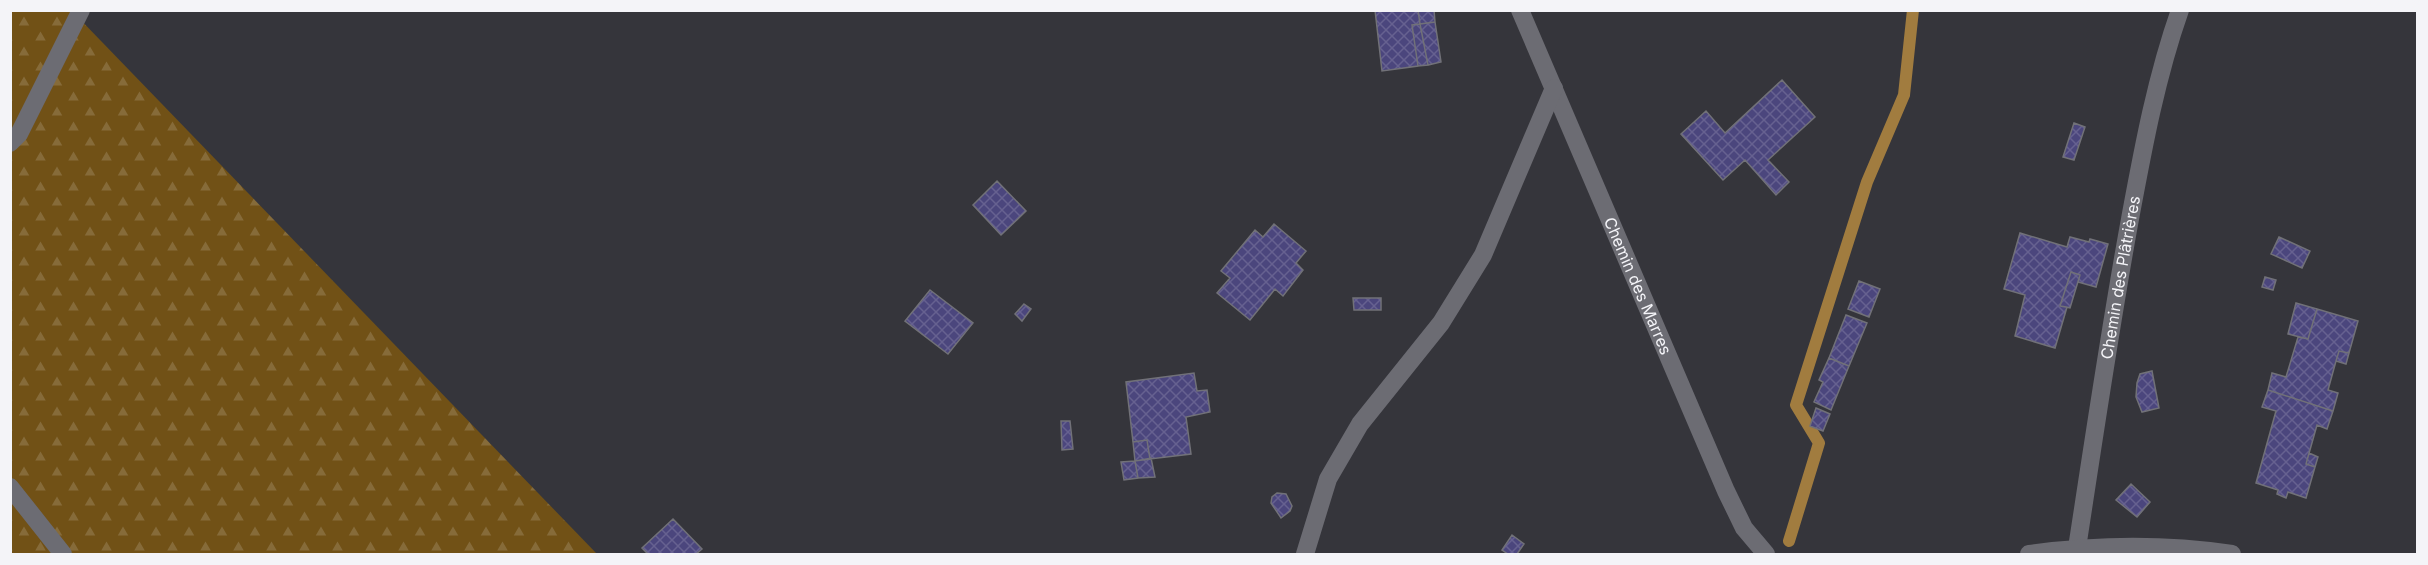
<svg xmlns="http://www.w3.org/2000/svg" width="2428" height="565" viewBox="0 0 2428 565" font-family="Inter,sans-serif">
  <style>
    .forest { fill: url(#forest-firs) }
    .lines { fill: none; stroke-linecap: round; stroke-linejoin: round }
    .stream { stroke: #a17c3f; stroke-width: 12 }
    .building { fill: url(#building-cross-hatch); stroke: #717178; stroke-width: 1.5 }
    .street { stroke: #6c6c73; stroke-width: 18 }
    .labels { text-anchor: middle; stroke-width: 6; stroke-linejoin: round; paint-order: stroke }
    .street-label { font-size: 16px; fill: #f4f4f8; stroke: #2b2b31 }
  </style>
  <defs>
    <pattern id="forest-firs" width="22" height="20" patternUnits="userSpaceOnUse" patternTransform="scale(1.5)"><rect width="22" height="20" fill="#715116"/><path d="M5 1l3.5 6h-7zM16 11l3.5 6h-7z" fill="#866b39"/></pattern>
    <pattern id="building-cross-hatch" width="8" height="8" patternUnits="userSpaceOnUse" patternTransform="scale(1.5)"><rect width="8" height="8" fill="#4b467d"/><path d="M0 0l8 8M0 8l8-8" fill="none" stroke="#666190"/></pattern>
  </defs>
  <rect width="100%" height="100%" fill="#35353b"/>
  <path class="forest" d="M10,11h62l525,543h-586z"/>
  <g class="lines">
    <path class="stream" d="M1789,541l30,-98 -23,-38 71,-223 37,-87 9,-85"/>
  </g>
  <path class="building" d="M1375,10h43l2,14 -8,1 6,41 -36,5z
    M1418,10h16l1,12 -15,2z
    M1435,22l6,40 -13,3 -8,-41z
    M1420,24l8,41 -10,1 -6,-41z
    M1782,80l33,37 -47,43 21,22 -13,13 -31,-35 -22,20 -42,-46 25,-23 19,22z
    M2074,123l11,4 -11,33 -11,-3z
    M997,181l29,30 -25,24 -28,-30z
    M1274,224l32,27 -10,12 7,7 -20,26 -8,-7 -25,31 -33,-27 13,-15 -9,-7 34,-41 8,7z
    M2020,233l47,14 3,-10 19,5 1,-3 18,5 -12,43 -18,-5 2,-7 -9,-3 -11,34 7,1 -12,41 -40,-12 10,-41 -21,-6z
    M2279,237l31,14 -8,17 -31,-14z
    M2071,272l9,3 -10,33 -10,-2z
    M2265,277l11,3 -3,10 -11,-3z
    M1859,281l21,8 -11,28 -21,-8z
    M930,290l43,33 -25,31 -43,-33z
    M1353,298h28v12h-27z
    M2296,303l21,6 -9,30 -20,-5z
    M1024,304l7,5 -9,12 -7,-7z
    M2317,309l41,12 -9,32 -10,-2 -3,10 -8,29 10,3 -5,18 -65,-21 4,-17 14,4 12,-40 10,2z
    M1846,315l21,8 -18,43 -20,-8z
    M2339,351l10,2 -3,11 -10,-3z
    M1829,358l20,8 -18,44 -17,-8 9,-20 -4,-2z
    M2152,371l7,37 -17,4 -6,-15 1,-14 3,-9z
    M1194,373l3,18 10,-1 3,22 -24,5 5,37 -41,5 -3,-19 -14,2 -7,-60z
    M2268,390l65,21 -6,18 -10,-4 -11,39 9,3 -9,31 -18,-6 -2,6 -9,-4 1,-4 -22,-7 20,-72 -14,-4z
    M1816,408l14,6 -7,17 -13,-5z
    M1061,421h9l3,28 -11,1z
    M1147,440l3,19 -15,2 -2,-19z
    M2309,453l9,4 -3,10 -9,-3z
    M1151,458l4,19 -17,1 -3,-17z
    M1135,461l3,17 -14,2 -3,-18z
    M2131,484l19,18 -13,15 -21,-17z
    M1277,493l9,1 6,12 -2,5 -9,7 -10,-15 1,-6z
    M673,519l29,30 -6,5h-48l-6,-6z
    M1512,535l12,9 -7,10h-9l-6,-4z"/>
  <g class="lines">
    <g class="street">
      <path id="s1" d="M1520,10l206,481 18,37 22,26"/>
      <path d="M10,143l9,-9 62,-124"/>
      <path d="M10,487l53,67"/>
      <path id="s2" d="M2077,548c17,-110 33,-220 53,-329 13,-70 26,-141 50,-209"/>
      <path d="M1305,554l23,-75 32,-55 81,-101 42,-68 71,-167"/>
      <path d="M2029,554c67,-9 136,-10 203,0"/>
    </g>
  </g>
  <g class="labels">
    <g class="street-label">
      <text dy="6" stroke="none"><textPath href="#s2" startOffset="274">Chemin des Plâtrières</textPath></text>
      <text dy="6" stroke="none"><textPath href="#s1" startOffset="300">Chemin des Marres</textPath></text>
    </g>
  </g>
  <rect width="2428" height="565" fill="none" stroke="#f4f4f8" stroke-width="24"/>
</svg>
